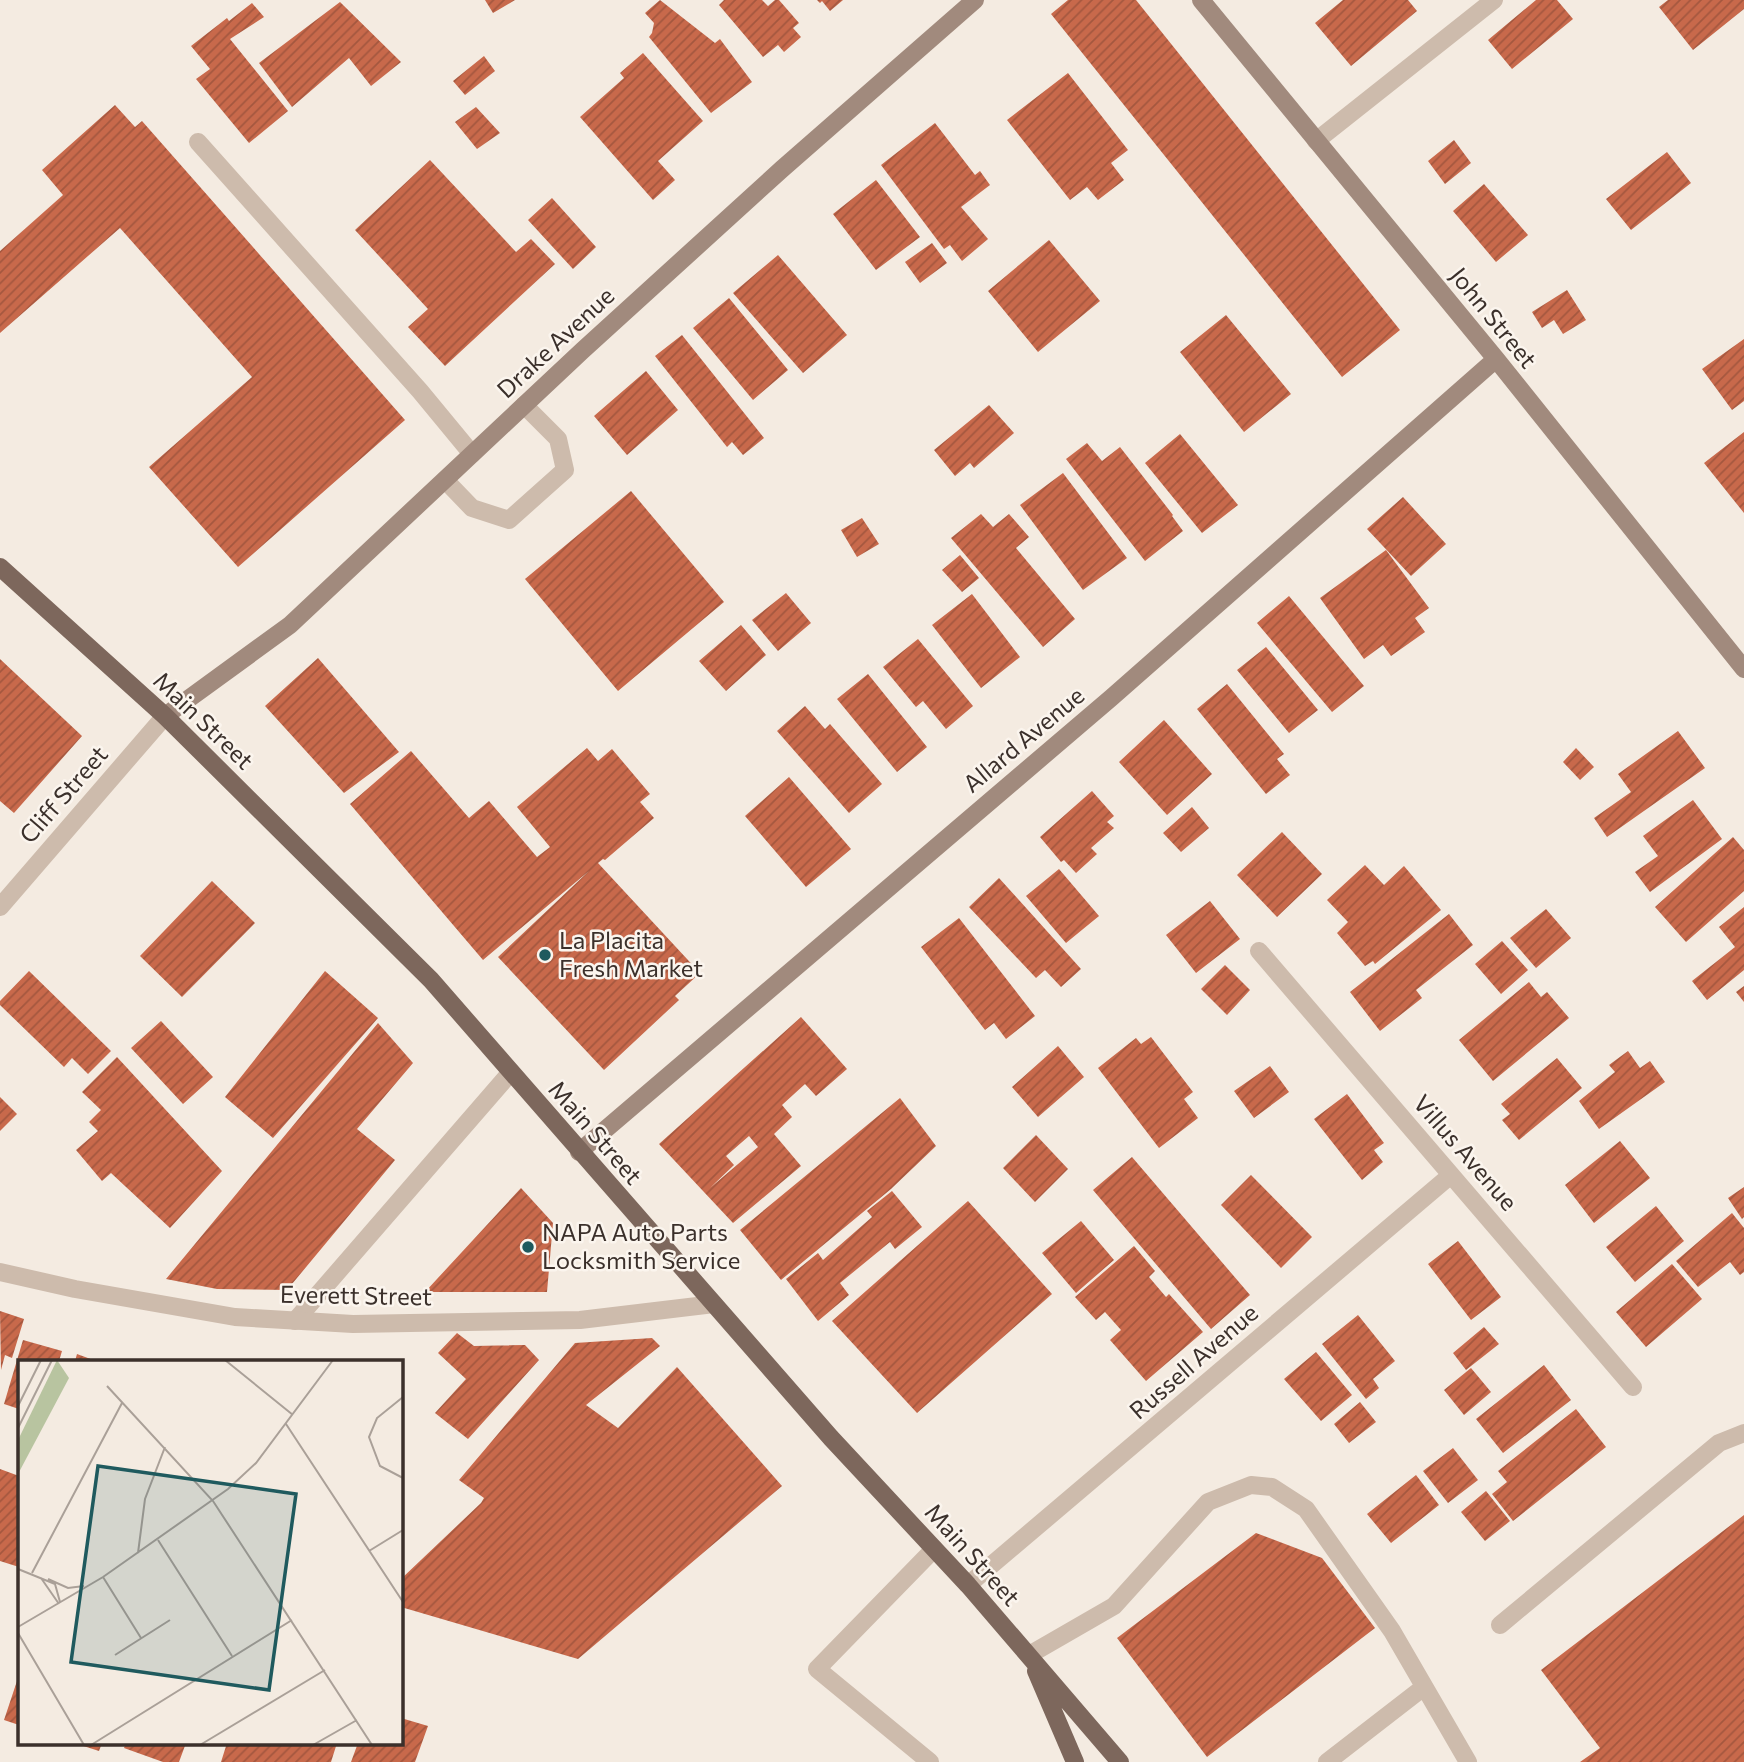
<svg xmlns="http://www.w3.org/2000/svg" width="1744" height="1762" viewBox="0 0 1744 1762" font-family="Commissioner,sans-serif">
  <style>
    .building { fill: url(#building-hatch); fill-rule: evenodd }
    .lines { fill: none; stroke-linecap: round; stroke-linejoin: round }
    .lane { stroke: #cdbbac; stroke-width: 18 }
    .street { stroke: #cdbbac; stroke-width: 18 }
    .secondary { stroke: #a18a7d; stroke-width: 18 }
    .primary { stroke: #7d675c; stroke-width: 18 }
    .poi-dot { fill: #1f5a5e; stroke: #fbf5ee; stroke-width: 2.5 }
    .labels { text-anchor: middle; stroke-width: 5; stroke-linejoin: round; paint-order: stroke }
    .street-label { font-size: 24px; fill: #3b302b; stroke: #fbf5ee }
    .poi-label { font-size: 24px; fill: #3b302b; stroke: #fbf5ee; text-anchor: start }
    .inset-road { fill: none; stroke: #aaa098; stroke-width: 2 }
    .view { fill: #1f5a5e; fill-opacity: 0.15; stroke: #1f5a5e; stroke-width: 3.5 }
    .inset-edge { fill: none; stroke: #3b302b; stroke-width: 3.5 }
  </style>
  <defs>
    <pattern id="building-hatch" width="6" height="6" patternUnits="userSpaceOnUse" patternTransform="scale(1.75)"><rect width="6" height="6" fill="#c8694b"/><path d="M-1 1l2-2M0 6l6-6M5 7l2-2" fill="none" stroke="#a4573f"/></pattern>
  </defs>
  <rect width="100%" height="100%" fill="#f4ebe1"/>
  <path class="building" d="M485,0h30l-22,13z
    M660,0l55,43 5,-4 32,43 -41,31 -62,-76 3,-4 2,-10 -9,-10z
    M724,0h38l6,6 7,-6h4l20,23 -6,5 8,9 -17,15 -6,-7 -15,12 -44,-52z
    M817,0h26l-13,11 -8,-10 -2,2z
    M1068,0h68l264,330 -58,47 -291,-363z
    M1343,0h65l9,11 -66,55 -36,-43z
    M1536,0h21l16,19 -61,50 -24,-29z
    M1668,0h76v9l-51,41 -34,-43z
    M340,2l61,60 -30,24 -22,-28 -57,49 -33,-44z
    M252,3l12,14 -34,22 58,72 -39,32 -53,-64 14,-10 -19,-23 36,-28 2,3z
    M643,53l60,68 -45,40 17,19 -22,20 -73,-83 44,-39 -4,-5z
    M484,56l11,15 -30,24 -12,-14z
    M1068,73l60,77 -17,13 13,17 -26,20 -11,-13 -17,13 -63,-80z
    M115,105l20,22 7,-6 263,299 -167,147 -89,-100 103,-90 -132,-149 -120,105v-82l63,-56 -21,-25z
    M476,107l24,26 -23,16 -22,-27z
    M935,123l40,52 5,-4 10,14 -29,22 27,32 -26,22 -12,-16 -6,4 -63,-84z
    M1454,140l17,23 -26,21 -17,-23z
    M1667,152l24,31 -60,47 -25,-31z
    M430,160l86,92 15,-13 24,25 -110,102 -37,-39 20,-18 -73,-79z
    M876,180l44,57 -44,33 -43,-56z
    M1484,184l44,51 -32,27 -43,-51z
    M552,198l44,49 -23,22 -45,-49z
    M1049,240l51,61 -62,51 -50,-61z
    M932,243l15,20 -27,20 -15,-21z
    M778,255l69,80 -44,38 -70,-80z
    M1567,290l19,30 -23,14 -9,-14 -12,8 -10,-16z
    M729,298l59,72 -35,30 -60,-72z
    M1226,315l65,79 -47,38 -64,-80z
    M682,335l82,103 -21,17 -11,-13 -5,5 -72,-91z
    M1744,339v62l-12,9 -30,-41z
    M646,371l32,39 -51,45 -33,-39z
    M989,405l25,28 -40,35 -4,-5 -15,13 -21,-26z
    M1744,432v81l-40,-50z
    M1180,434l58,71 -36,28 -57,-70z
    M1087,443l15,18 18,-14 53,68 -1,1 11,15 -38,30 -79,-102z
    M1063,473l64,85 -44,32 -63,-85z
    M631,491l93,111 -106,89 -93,-112z
    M1403,497l43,47 -35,32 -44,-47z
    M981,514l12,13 16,-13 20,23 -13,11 59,71 -32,28 -92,-109z
    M862,518l17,26 -22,13 -16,-27z
    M1386,550l43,58 -14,10 10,14 -34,24 -8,-11 -19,14 -44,-61z
    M960,555l19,23 -17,14 -20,-22z
    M786,593l25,30 -33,28 -26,-31z
    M972,594l48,63 -39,31 -49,-63z
    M1289,596l75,90 -32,26 -75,-89z
    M741,625l25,30 -40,36 -27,-30z
    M918,639l55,67 -27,23 -23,-28 -7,6 -33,-40z
    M1266,647l52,63 -29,23 -52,-63z
    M318,658l81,94 -55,41 -79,-87z
    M0,659l82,77 -68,77 -14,-12z
    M868,674l59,73 -30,25 -60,-73z
    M1227,684l57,70 -7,5 13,16 -24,19 -69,-85z
    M805,706l20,23 5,-5 52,60 -33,29 -72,-82z
    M1164,720l48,54 -45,41 -48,-53z
    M1678,731l27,37 -98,69 -13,-19 37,-26 -13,-18z
    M587,748l11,13 14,-12 38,45 -10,8 14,16 -49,42 -2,-1 -5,4 102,110 -25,23 4,4 -75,70 -106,-113 91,-86 -106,89 -133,-156 61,-53 58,67 20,-17 48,56 13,-10 -33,-40z
    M1576,748l18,19 -14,13 -17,-18z
    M789,777l62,72 -45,38 -61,-71z
    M1092,791l22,25 -7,6 7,6 -23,20 6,6 -21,19 -12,-13 -3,2 -21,-25z
    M1693,800l29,39 -72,53 -15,-20 23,-16 -15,-20z
    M1192,807l17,21 -28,24 -18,-19z
    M1282,832l40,42 -45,43 -40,-42z
    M1733,837l11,13v41l-58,51 -31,-35z
    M1365,865l19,20 20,-19 37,44 -66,54 -2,-3 -8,5 -28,-33 11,-11 -21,-22z
    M1059,869l40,47 -33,27 -40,-47z
    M999,878l82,91 -20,18 -16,-17 -9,8 -67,-71z
    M212,881l43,42 -73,74 -42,-41z
    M1210,901l30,38 -44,34 -30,-38z
    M1744,907v63l-37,30 -15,-19 43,-34 -16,-20z
    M1546,909l25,29 -35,30 -26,-30z
    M1449,914l24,31 -57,45 6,8 -42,33 -30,-39z
    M959,918l76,98 -29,23 -12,-16 -9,7 -64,-83z
    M1502,941l26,29 -27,24 -26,-30z
    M1225,965l25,25 -23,25 -26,-26z
    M29,971l82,80 -23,23 -16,-16 -8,9 -64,-62v-4z
    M325,971l53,47 -105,120 -48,-41z
    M1529,982l12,15 6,-5 22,26 -76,63 -34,-41z
    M1744,986v16l-8,-10z
    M801,1017l46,52 -31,27 -11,-12 -23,21 10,12 -18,17 27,32 -68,57 -74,-79zM749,1136l9,11 -48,41 24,-23 -8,-9z
    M161,1021l52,56 -30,27 -52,-56z
    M378,1023l35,40 -56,66 38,31 -108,130 -70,-1 -51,-10z
    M1151,1037l42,55 -9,7 14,19 -39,30 -61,-80 38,-30 5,6z
    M1058,1046l26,31 -46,40 -26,-30z
    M1628,1051l12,17 10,-7 15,21 -66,47 -20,-28 36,-29 -6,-7z
    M117,1057l105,114 -52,57 -59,-55 -9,8 -26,-31 22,-19 -9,-9 12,-12 -19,-18z
    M1557,1058l25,30 -63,52 -17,-20 8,-6 -9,-10z
    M1270,1066l19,26 -35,26 -20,-27z
    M1347,1094l37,49 -10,7 9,12 -21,18 -48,-61z
    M0,1097l17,17 -17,17z
    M900,1098l36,48 -45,43 -110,91 -41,-50z
    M1036,1135l32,34 -33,33 -32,-34z
    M1620,1141l30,37 -56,45 -29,-38z
    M1132,1157l118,138 -39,34 -118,-139z
    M1251,1175l61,62 -31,31 -60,-63z
    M1744,1187v30l-2,2 -14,-21z
    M521,1188l32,35 -6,69h-122z
    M892,1191l30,36 -27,22 -5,-7 -50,41 9,12 -31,26 -32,-42 32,-26 5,7 49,-43 -5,-6z
    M968,1201l84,93 -135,119 -85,-92z
    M1656,1206l28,35 -49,41 -29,-35z
    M1732,1213l12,15v44l-4,3 -10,-13 -32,25 -22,-26z
    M1081,1221l33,39 -38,33 -34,-40z
    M1458,1241l43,56 -30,23 -43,-56z
    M1134,1246l21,25 -6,6 17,20 3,-3 34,38 -57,49 -36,-41 11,-10 -16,-18 -9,8 -21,-23z
    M1672,1264l30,35 -56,48 -30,-35z
    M0,1311l24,8 -12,39 -7,-3 -4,15z
    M1358,1315l37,46 -22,18 6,9 -13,11 -44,-55z
    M1484,1327l15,17 -33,26 -13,-17z
    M457,1333l17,13 51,-1 14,15 -71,79 -33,-26 31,-34 -28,-26z
    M652,1338l8,8 -74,59 32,23 59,-61 105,119 -204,173 -177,-52v-28l80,-76 3,-5 -25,-18 116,-137z
    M23,1340l39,11 -3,10h-40v48l-15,-5z
    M1316,1352l36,43 -31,26 -37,-42z
    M77,1354l19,7h-21z
    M1544,1365l27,35 -68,53 -27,-34z
    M1471,1368l20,24 -27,23 -20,-25z
    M1360,1402l16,20 -27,21 -15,-19z
    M1576,1409l30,38 -93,74 -21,-27 15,-12 -9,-11z
    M1453,1448l25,32 -30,23 -25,-32z
    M0,1469l19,7v91l-19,-6z
    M1416,1475l23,30 -48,38 -24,-29z
    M1486,1491l24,30 -25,20 -24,-29z
    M1744,1515v247h-164l20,-14 -59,-78z
    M1256,1533l66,25 53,70 -168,129 -90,-119z
    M19,1675v50l-15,-5z
    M401,1718l27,8 -13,36h-64l7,-19h43z
    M74,1743h28l-3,8z
    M126,1743h60l-7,19h-16l-39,-14z
    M227,1743h110l-6,19h-110z"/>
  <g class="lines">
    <path class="lane" d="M1316,141l178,-141
      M198,142l222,249 52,63
      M445,480l27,28 37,12 56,-50 -7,-31 -34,-34
      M295,1321l216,-249
      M1500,1625l219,-182 25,-10
      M1029,1655l85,-49 94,-104 43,-17 21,2 34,22 86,122 76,131
      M930,1762l-113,-93 117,-120
      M1327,1762l97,-75"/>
    <path class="street" d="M0,907l165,-191
      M1259,951l374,436
      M0,1272l75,17 160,28 118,7 227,-4 134,-16
      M968,1585l483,-410"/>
    <path class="secondary" d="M1201,0l295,359 248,310
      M165,716l125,-91 293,-275 199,-181 193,-169
      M579,1152l532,-454 385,-339"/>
    <path class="primary" d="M0,567l165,149 266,264 400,458 137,147 152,177
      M1036,1671l39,91"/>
  </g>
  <g class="poi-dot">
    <circle cx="545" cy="955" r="7"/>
    <circle cx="528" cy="1247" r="7"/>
  </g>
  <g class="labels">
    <g class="street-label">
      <text transform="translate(1493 318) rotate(51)" y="8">John Street</text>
      <text transform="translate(556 343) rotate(-43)" y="8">Drake Avenue</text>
      <text transform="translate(203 721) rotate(44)" y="8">Main Street</text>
      <text transform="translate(1024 740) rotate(-40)" y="8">Allard Avenue</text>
      <text transform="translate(64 795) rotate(-49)" y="8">Cliff Street</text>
      <text transform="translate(595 1133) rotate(49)" y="8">Main Street</text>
      <text transform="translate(1465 1153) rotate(49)" y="8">Villus Avenue</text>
      <text transform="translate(356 1296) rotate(1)" y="8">Everett Street</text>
      <text transform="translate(1194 1362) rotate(-41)" y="8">Russell Avenue</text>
      <text transform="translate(972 1555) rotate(48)" y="8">Main Street</text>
    </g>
    <g class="poi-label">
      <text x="559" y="949">La Placita<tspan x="559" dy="28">Fresh Market</tspan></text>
      <text x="542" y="1241">NAPA Auto Parts<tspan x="542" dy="28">Locksmith Service</tspan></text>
    </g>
  </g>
  <g transform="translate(18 1360)">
    <rect width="385" height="385" fill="#f4ebe1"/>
    <path d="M39,0l12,18 -51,96v-34z" fill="#b8c4a0"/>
    <path d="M24,59l2,3 -26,42 1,-21z" fill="#b8c4a0"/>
    <path class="inset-road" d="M207,0l68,55M89,26l106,115 159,244M385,37l-26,21 -8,19 11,29 23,12M0,46l23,-46M268,64l117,178M0,68l34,-68M140,180l74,116M351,191l34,-21M120,193l7,-54 20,-52M0,209l37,15 5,18M14,213l90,-170M85,217l38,61M23,218l18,26M30,219l20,9 16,-2M0,267l85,-50 125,-88 28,-26 77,-103M0,273l66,112M97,295l55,-35M73,385l201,-125M182,385l125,-75M295,385l44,-25"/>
    <path class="view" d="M80,106l198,28 -27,196 -198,-28z"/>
    <rect width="385" height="385" class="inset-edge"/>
  </g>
</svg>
